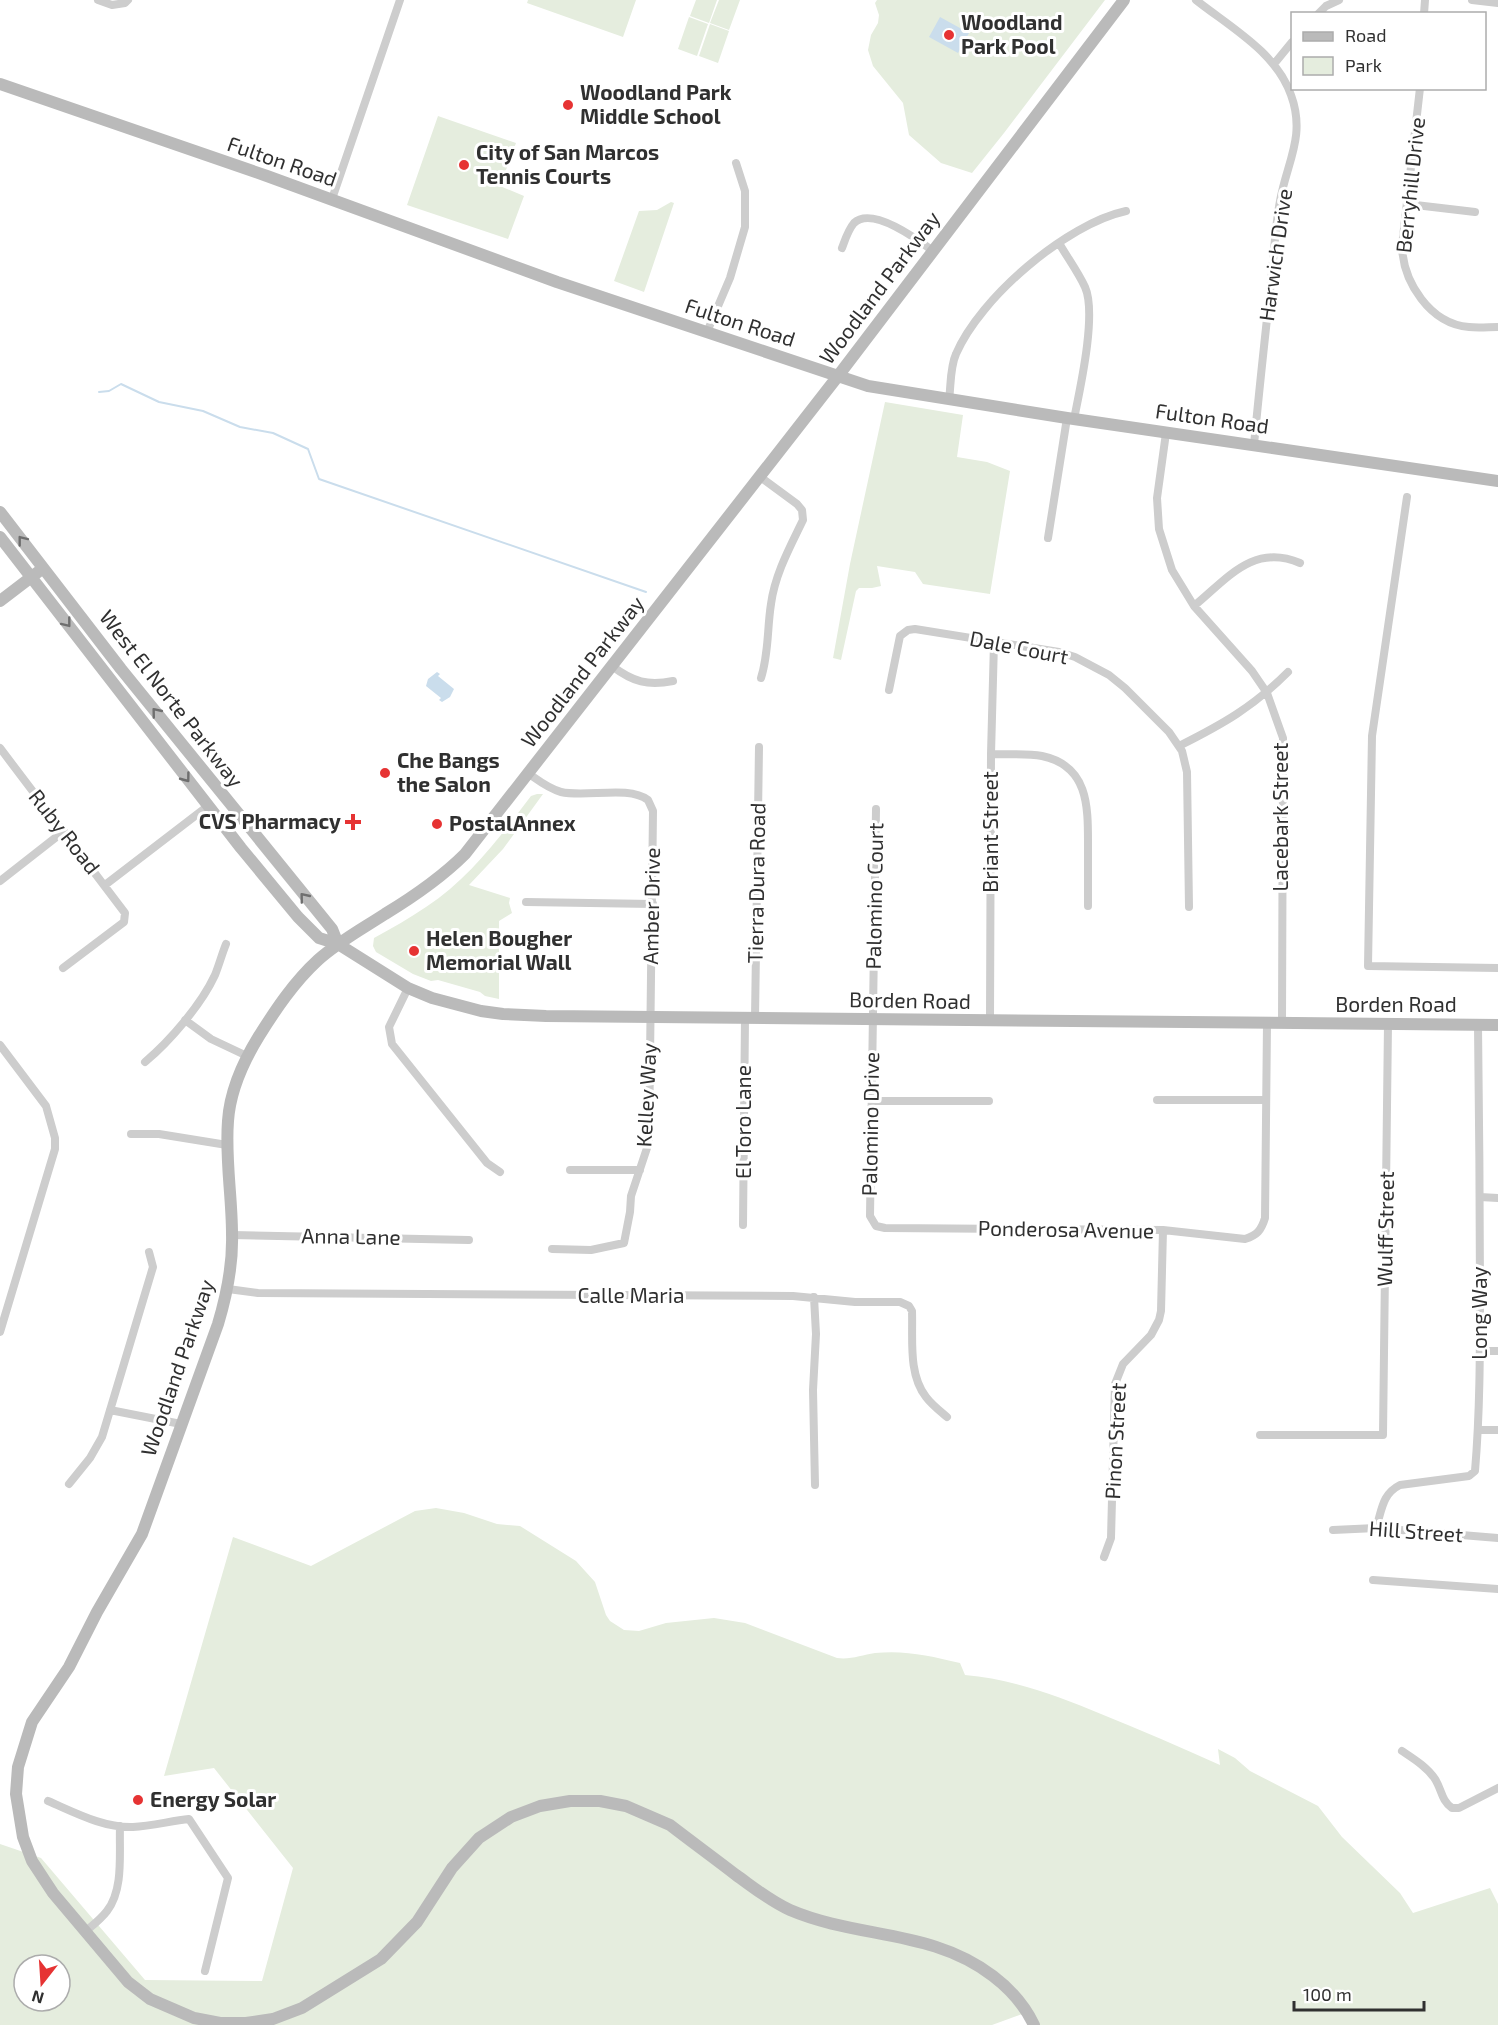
<svg xmlns="http://www.w3.org/2000/svg" width="1498" height="2025" viewBox="0 0 1498 2025" font-family="'Exo 2',sans-serif">
  <style>
    .green { fill: #e5edde; fill-rule: evenodd }
    .water { fill: #caddec }
    .lines { fill: none; stroke-linecap: round; stroke-linejoin: round }
    .stream { stroke: #caddec; stroke-width: 2 }
    .street { stroke: #cdcdcd; stroke-width: 8 }
    .secondary { stroke: #bababa; stroke-width: 12 }
    .oneway { stroke: #6e6e6e }
    .poi-dot { fill: #e63333; stroke: #fff; stroke-width: 2 }
    .labels { text-anchor: middle; stroke-width: 6; stroke-linejoin: round; paint-order: stroke }
    .poi-label { font-size: 21px; font-weight: bold; fill: #303030; stroke: #fff; text-anchor: start }
    .street-label { font-size: 21px; fill: #303030; stroke: #fff }
  </style>
  <rect width="100%" height="100%" fill="#fff"/>
  <path class="green" d="M528,0h108l-13,37 -96,-34z
    M696,0h21l-8,23 -19,-7z
    M719,0h21l-11,30 -19,-7z
    M877,0h228l-101,133 -32,40 -31,-10 -32,-28 -6,-32 -30,-37 -5,-16 3,-15 7,-12 1,-8 -4,-12z
    M689,17l19,7 -11,32 -19,-7z
    M710,24l19,7 -11,32 -19,-7z
    M438,116l78,27 -16,43 24,10 -16,43 -101,-34z
    M671,202l3,1 -30,89 -30,-11 25,-70 18,-1z
    M885,402l78,13 -6,42 30,5 23,9 -20,123 -67,-10 -8,-12 -38,-6 4,20 -9,2h-13l-3,3 -15,69 -8,-2 17,-94z
    M537,794h6l-40,55 -34,36 41,13 -1,5 3,10 -13,8v78l-14,-3 -5,-4 -42,-12 -7,1 -18,-7 -37,-22 -3,-6 1,-8c18,-10 36,-20 52,-31 43,-28 74,-70 105,-111z
    M436,1508l28,5 33,11 23,2 56,35 19,21 11,33 4,6 14,9 15,1 27,-8 48,-5 31,5 92,35c13,2 25,-3 38,-5 31,-3 55,3 85,10l5,12c47,4 93,21 136,39 40,16 79,33 119,51l-2,-16 17,9 15,13 68,35 24,31 58,56 13,20 77,-25 8,16v121h-464l-6,-13 -36,13h-992v-181l41,14 104,122 117,1 31,-113 -79,-100 -50,8 69,-239 78,29 104,-55zM24,1965h36v36h-36z"/>
  <path class="water" d="M940,17l29,16 -11,20 -29,-16z
    M437,672l3,2 -2,2 16,13 -4,8 -8,5 -3,-2 2,-2 -15,-12 2,-7z"/>
  <g class="lines">
    <path class="stream" d="M99,392l10,-1 12,-7 38,18 44,9 37,16 33,6 35,16 11,30 327,113"/>
    <path class="street" d="M98,0l14,5 13,-2 3,-3
      M1196,0c34,27 80,52 95,95 15,41 -4,67 -11,106 -5,26 -6,54 -9,81 -6,55 -12,109 -17,163
      M1472,0l26,3
      M1318,14l8,-8 13,-6
      M1424,14l1,-14
      M1274,64l18,-22
      M1420,88l-18,158c1,36 28,78 67,81 9,1 20,0 29,0
      M332,199l68,-199
      M1407,204l68,8
      M1059,243c8,14 19,29 26,44 12,27 -5,102 -11,132
      M842,248c3,-8 6,-18 12,-25 18,-17 63,16 79,28
      M707,332l23,-54 15,-51v-36l-9,-28
      M949,400c2,-15 1,-33 7,-46 24,-56 110,-130 170,-143
      M1166,433l-9,65 2,31 13,41 22,36 58,65 15,22 16,45 -1,285
      M759,476l38,28 5,6 1,10c-13,27 -28,54 -32,84 -4,25 -2,49 -10,74
      M1407,497l-35,239 -4,230 130,2
      M1048,538l19,-120
      M1194,606c33,-27 59,-63 106,-43
      M612,666c21,16 36,20 61,15
      M889,690l11,-54 8,-6 7,-1 144,23 16,5 34,18 16,13 44,44 13,19 5,21 2,135
      M1179,746c44,-22 74,-39 109,-74
      M0,748l125,165 -1,9 -61,46
      M991,754c16,1 35,-1 51,2 47,10 46,51 46,90 0,20 0,40 0,60
      M529,774c10,7 20,15 32,18 25,6 67,-7 87,8l5,11 -4,331 -18,54 -1,16 -6,31 -33,7 -39,-1
      M876,809l-6,407 6,10 9,2 278,2 82,9c12,-4 16,-8 20,-21l2,-195
      M0,881l64,-50
      M105,885l103,-79
      M526,902l127,2
      M408,988l-19,39 3,17 95,119 13,9
      M755,1018l4,-271
      M185,1020l26,19 36,17
      M990,1021l1,-267 3,-112
      M0,1045l46,61 9,32v11l-55,183
      M145,1062c25,-21 56,-57 70,-87 4,-10 7,-21 11,-31
      M1157,1100h109
      M872,1101h117
      M131,1134h28l68,11
      M570,1170h70
      M1480,1197l18,1
      M743,1225l2,-207
      M232,1235l237,5
      M228,1289l30,4 535,3 62,6h45l9,4 3,5c1,28 -4,63 14,86 6,8 14,14 21,20
      M814,1297l2,37 -3,56 2,95
      M1480,1351h18
      M110,1410l71,14
      M1478,1430h20
      M1260,1435h123l5,-411
      M69,1484l21,-26 12,-21 51,-170 -4,-15
      M1376,1528c6,-18 6,-34 24,-43l69,-9 6,-5c5,-59 5,-118 5,-177 0,-90 -1,-179 -2,-269
      M1333,1530l43,-2 122,10
      M1104,1557l7,-19 4,-154 8,-20 28,-29 8,-15 2,-9 2,-81
      M1373,1580l125,9
      M1402,1751c12,8 25,16 33,28 7,11 6,21 17,29h7l39,-20
      M48,1801c26,11 55,27 85,26 18,-1 38,-6 56,-8l39,59 -23,93
      M86,1931c7,-6 15,-12 21,-20 17,-22 12,-58 13,-85"/>
    <path class="secondary" d="M0,84l267,92 290,106 311,104 199,32 431,63
      M0,512l121,157 211,260 6,15
      M0,537l241,311 57,69 21,21 19,6 70,44 24,10 49,13 22,3 43,2 952,9
      M0,601l38,-29
      M1034,2025c-9,-19 -24,-36 -41,-49 -61,-47 -135,-37 -203,-66 -20,-9 -37,-23 -54,-35 -22,-17 -44,-33 -66,-50l-44,-19 -26,-5h-30l-30,5 -29,11 -32,21 -27,30 -35,54 -36,37 -79,49 -29,11 -27,4h-26l-26,-5 -44,-19 -22,-17 -75,-89 -21,-32 -9,-24 -7,-43 2,-27 14,-45 37,-55 28,-55 45,-78 76,-210c9,-30 15,-58 14,-90 0,-38 -7,-75 -4,-113 2,-31 15,-59 31,-85 17,-27 35,-54 59,-76 20,-18 44,-31 67,-46 28,-17 57,-37 80,-60l373,-478 286,-376"/>
  </g>
  <defs><path id="oneway-chevron" d="M-2-3.5L2.5 0L-2 3.5" fill="none" stroke-width="1.6" stroke-linecap="round" stroke-linejoin="round" transform="scale(1.5)"/></defs>
  <g class="oneway">
    <use href="#oneway-chevron" transform="translate(22 540) rotate(-128)"/>
    <use href="#oneway-chevron" transform="translate(67 623) rotate(52)"/>
    <use href="#oneway-chevron" transform="translate(156 712) rotate(-129)"/>
    <use href="#oneway-chevron" transform="translate(186 778) rotate(53)"/>
    <use href="#oneway-chevron" transform="translate(304 897) rotate(-129)"/>
  </g>
  <g class="poi-dot">
    <circle cx="949" cy="35" r="6"/>
    <circle cx="568" cy="105" r="6"/>
    <circle cx="464" cy="165" r="6"/>
    <circle cx="385" cy="773" r="6"/>
    <path d="M350 813h6v6h6v6h-6v6h-6v-6h-6v-6h6z"/>
    <circle cx="437" cy="824" r="6"/>
    <circle cx="414" cy="951" r="6"/>
    <circle cx="138" cy="1800" r="6"/>
  </g>
  <g class="labels">
    <g class="poi-label">
      <text x="961" y="30">Woodland<tspan x="961" dy="24">Park Pool</tspan></text>
      <text x="580" y="100">Woodland Park<tspan x="580" dy="24">Middle School</tspan></text>
      <text x="476" y="160">City of San Marcos<tspan x="476" dy="24">Tennis Courts</tspan></text>
      <text x="397" y="768">Che Bangs<tspan x="397" dy="24">the Salon</tspan></text>
      <text x="341" y="829" text-anchor="end">CVS Pharmacy</text>
      <text x="449" y="831">PostalAnnex</text>
      <text x="426" y="946">Helen Bougher<tspan x="426" dy="24">Memorial Wall</tspan></text>
      <text x="150" y="1807">Energy Solar</text>
    </g>
    <g class="street-label">
      <text transform="translate(282 162) rotate(19)" y="7">Fulton Road</text>
      <text transform="translate(1411 185) rotate(-84)" y="7">Berryhill Drive</text>
      <text transform="translate(1276 255) rotate(-82)" y="7">Harwich Drive</text>
      <text transform="translate(880 288) rotate(-53)" y="7">Woodland Parkway</text>
      <text transform="translate(740 323) rotate(18)" y="7">Fulton Road</text>
      <text transform="translate(1212 419) rotate(8)" y="7">Fulton Road</text>
      <text transform="translate(1019 648) rotate(11)" y="7">Dale Court</text>
      <text transform="translate(583 672) rotate(-52)" y="7">Woodland Parkway</text>
      <text transform="translate(171 699) rotate(52)" y="7">West El Norte Parkway</text>
      <text transform="translate(1281 817) rotate(-90)" y="7">Lacebark Street</text>
      <text transform="translate(64 832) rotate(52)" y="7">Ruby Road</text>
      <text transform="translate(991 832) rotate(-90)" y="7">Briant Street</text>
      <text transform="translate(757 883) rotate(-89)" y="7">Tierra Dura Road</text>
      <text transform="translate(875 896) rotate(-89)" y="7">Palomino Court</text>
      <text transform="translate(652 906) rotate(-89)" y="7">Amber Drive</text>
      <text transform="translate(910 1001) rotate(1)" y="7">Borden Road</text>
      <text x="1396" y="1012">Borden Road</text>
      <text transform="translate(647 1095) rotate(-87)" y="7">Kelley Way</text>
      <text transform="translate(744 1122) rotate(-90)" y="7">El Toro Lane</text>
      <text transform="translate(871 1124) rotate(-89)" y="7">Palomino Drive</text>
      <text transform="translate(1386 1229) rotate(-89)" y="7">Wulff Street</text>
      <text transform="translate(1066 1230) rotate(1)" y="7">Ponderosa Avenue</text>
      <text transform="translate(351 1237) rotate(1)" y="7">Anna Lane</text>
      <text x="631" y="1303">Calle Maria</text>
      <text transform="translate(1480 1313) rotate(-90)" y="7">Long Way</text>
      <text transform="translate(178 1368) rotate(-71)" y="7">Woodland Parkway</text>
      <text transform="translate(1116 1441) rotate(-87)" y="7">Pinon Street</text>
      <text transform="translate(1416 1532) rotate(4)" y="7">Hill Street</text>
    </g>
  </g>
  <rect x="1291" y="12" width="195" height="78" fill="#ffffff" stroke="#acacac" stroke-width="1.5"/>
  <rect x="1303" y="32" width="30" height="9" fill="#bababa" stroke="#acacac" stroke-width="1.5"/>
  <text x="1345" y="42" font-size="18" fill="#303030">Road</text>
  <rect x="1303" y="57" width="30" height="18" fill="#e5edde" stroke="#acacac" stroke-width="1.5"/>
  <text x="1345" y="72" font-size="18" fill="#303030">Park</text>
  <g transform="translate(42 1983) rotate(197)"><circle r="28" fill="#ffffff" stroke="#acacac" stroke-width="1.5"/>
  <path d="M0-4.5L10 22L0 15L-10 22Z" fill="#e63333"/>
  <text y="-9" font-size="16" font-weight="bold" text-anchor="middle" fill="#303030">N</text>
  </g>
  <path d="M1294 2001v9h130v-9" fill="none" stroke="#303030" stroke-width="3"/>
  <text x="1303" y="2001" font-size="18" fill="#303030" stroke="#ffffff" stroke-width="4.5" paint-order="stroke">100 m</text>
</svg>
